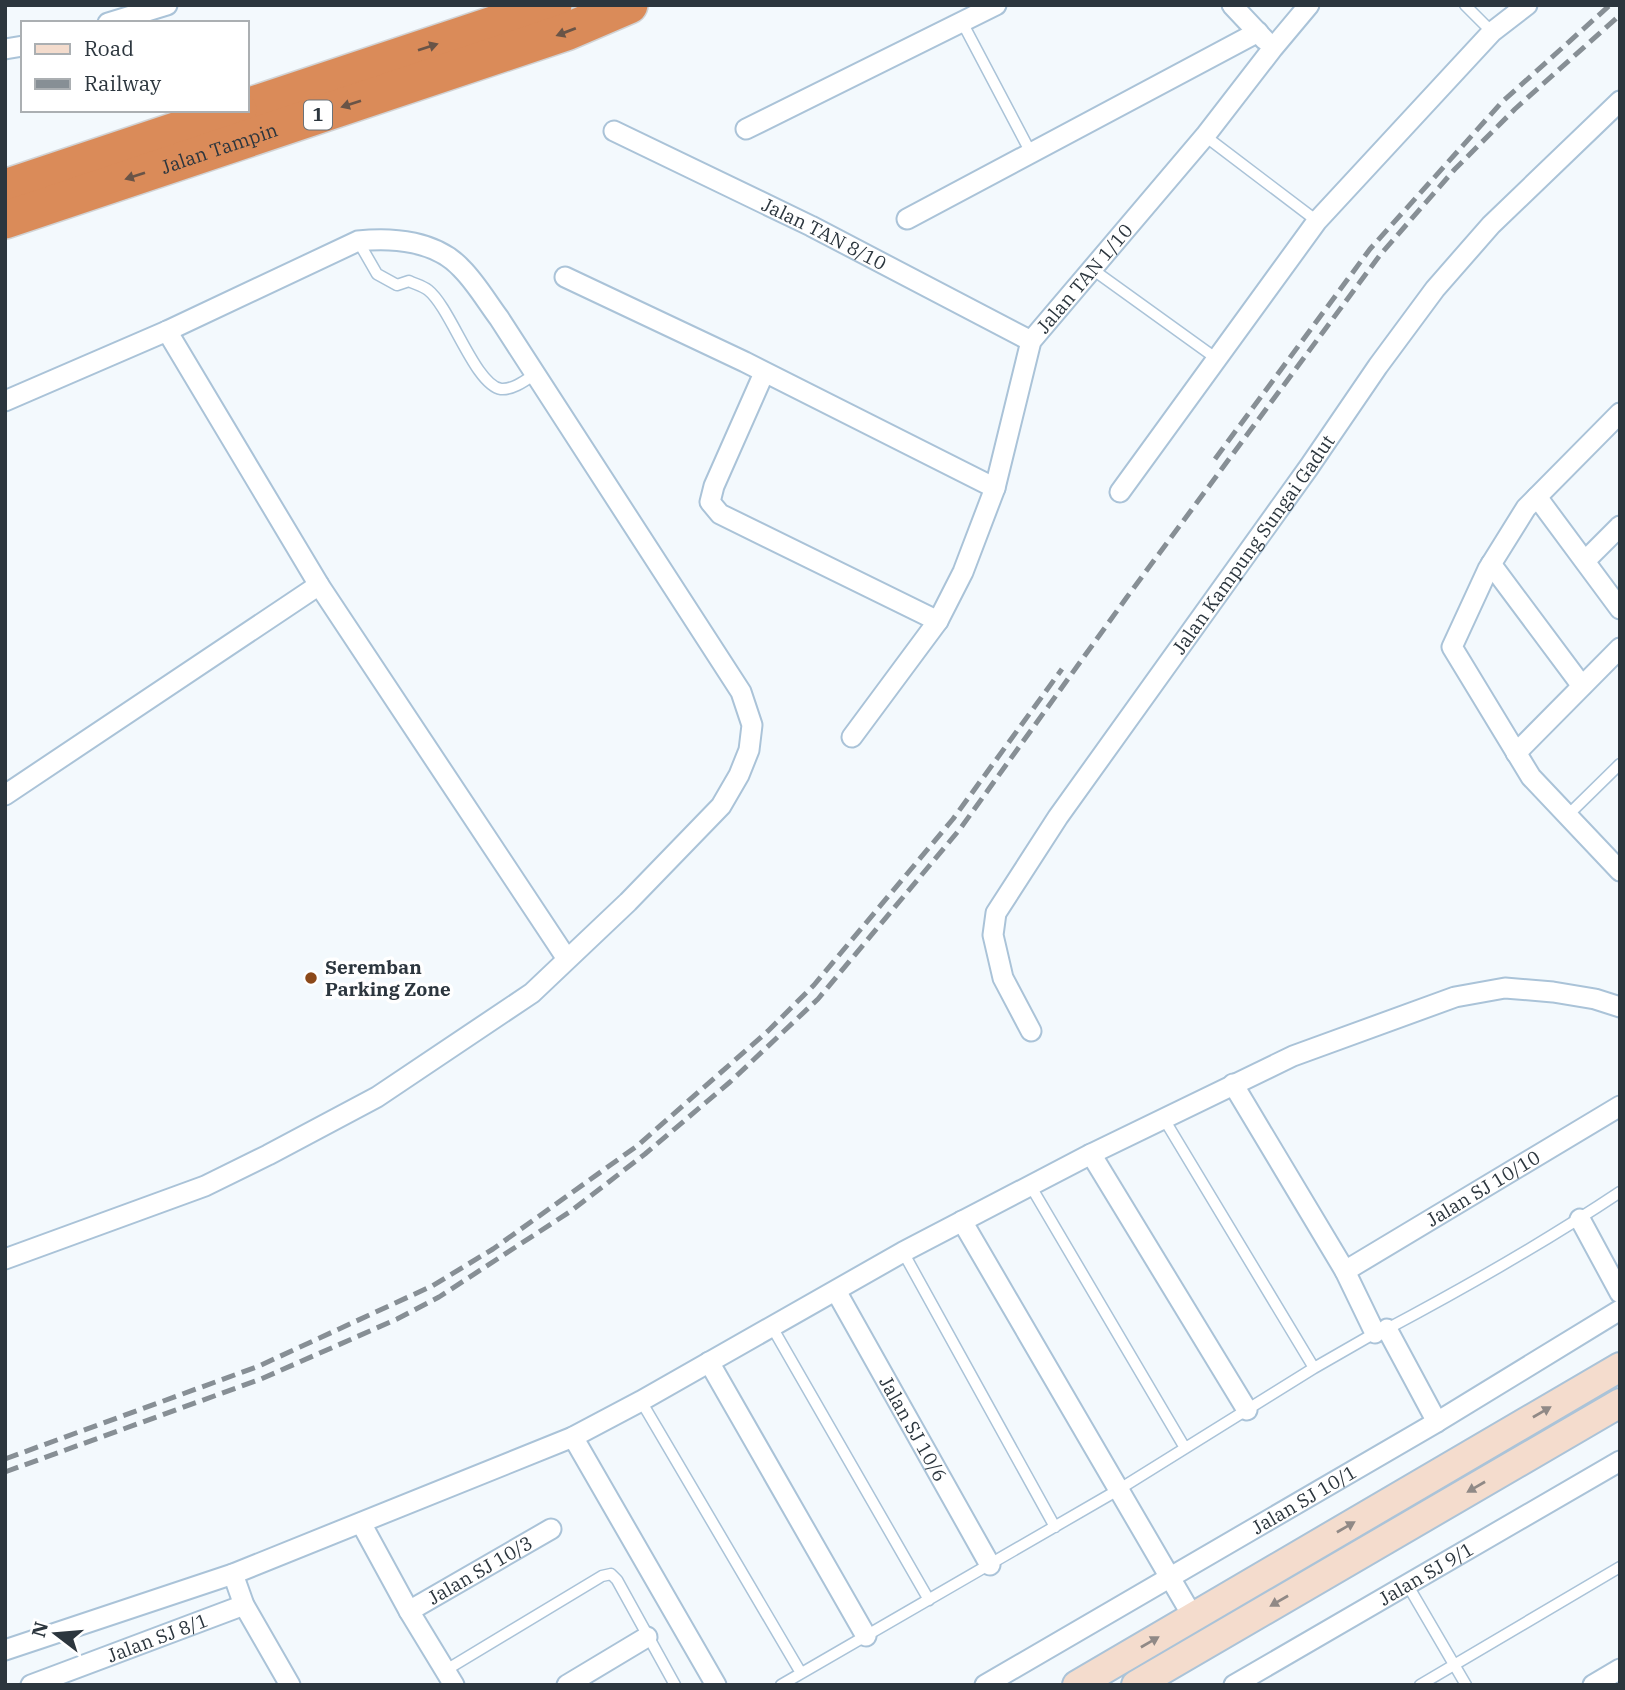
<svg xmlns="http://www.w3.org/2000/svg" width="1625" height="1690" viewBox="0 0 1625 1690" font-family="'IBM Plex Serif',serif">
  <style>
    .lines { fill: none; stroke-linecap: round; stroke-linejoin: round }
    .lane-casing { stroke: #aac3d8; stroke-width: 13 }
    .street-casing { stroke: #aac3d8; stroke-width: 23 }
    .secondary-casing { stroke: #aac3d8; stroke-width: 32 }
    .highway-casing { stroke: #d1d3d5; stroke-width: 40 }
    .lane { stroke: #fff; stroke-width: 10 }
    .street { stroke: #fff; stroke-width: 19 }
    .secondary { stroke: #f4dccd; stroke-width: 28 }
    .highway { stroke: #da8b59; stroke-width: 37 }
    .rail { stroke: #878f95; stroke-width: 5; stroke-dasharray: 14 7; stroke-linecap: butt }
    .oneway { fill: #695447 }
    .oneway2 { fill: #908986 }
    .poi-dot { fill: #8c4919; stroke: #fff; stroke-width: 2.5 }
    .labels { text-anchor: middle; stroke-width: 7; stroke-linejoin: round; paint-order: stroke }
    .shield { fill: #fff; stroke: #6b7278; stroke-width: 2 }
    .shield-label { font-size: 18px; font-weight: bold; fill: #2c363e }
    .street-label { font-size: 19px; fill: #2c363e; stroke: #fff }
    .poi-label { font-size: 19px; font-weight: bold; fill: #2c363e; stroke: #fff; text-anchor: start }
  </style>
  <rect width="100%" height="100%" fill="#f3f9fd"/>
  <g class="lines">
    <defs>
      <path id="lane" d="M1465,5l27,27
        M962,22l69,131
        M1205,136l112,85
        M358,241l19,33 20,11 12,-4c6,3 14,5 19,9 23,18 47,95 73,99 12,1 25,-9 34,-15
        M1092,269l125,90
        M1567,816l53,-52
        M1164,1119l150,249
        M1030,1185l155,263
        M903,1252l152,275
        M772,1327l157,273
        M641,1401l160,272
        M1407,1584l59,101
        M446,1670l156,-94 9,-2 6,6 58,105
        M781,1685l337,-195 196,-122 61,-35 12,-4c79,-42 158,-87 233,-137
        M1420,1685l200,-118"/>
      <g id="street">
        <path d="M1232,5l33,35"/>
        <path d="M108,23l59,-18"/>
        <path d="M5,49l18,-3"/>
        <path d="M746,129l250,-124"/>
        <path id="s1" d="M614,131l197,95 220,115"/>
        <path d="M907,219l351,-187"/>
        <path d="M565,277l180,85 250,126"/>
        <path d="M167,331l152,254 248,374"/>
        <path d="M764,373l-50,113 -4,16 10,12 218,107"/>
        <path d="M5,401l162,-70 191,-90c35,-4 79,0 104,28 14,14 25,33 37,49l242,374 11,33 -3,25 -10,25 -18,31 -93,96 -96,91 -155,104 -109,58 -63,31 -200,73"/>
        <path d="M1620,413l-94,95 -38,61 -36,78 79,130 89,94"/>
        <path d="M1120,492l197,-271 175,-189 35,-27"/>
        <path d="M1537,497l83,112"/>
        <path d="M1585,561l35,-35"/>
        <path d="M1491,564l91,122"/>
        <path id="s2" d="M852,737l86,-116 25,-49 32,-84 36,-147 174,-205 68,-88 36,-43"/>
        <path d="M1516,753l104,-105"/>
        <path d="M5,795l314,-210"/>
        <path id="s3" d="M1031,1031l-28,-53 -10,-43 3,-22 62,-96 251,-350 69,-101 57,-77 56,-64 129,-124"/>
        <path d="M1233,1084l112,187 30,62"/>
        <path d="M1091,1154l156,256"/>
        <path d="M1580,1219l40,74"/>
        <path d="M962,1221l231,396"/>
        <path id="s4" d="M1345,1271l275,-165"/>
        <path id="s5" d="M836,1291l154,274"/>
        <path d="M1387,1329l50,93"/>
        <path d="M709,1362l157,274"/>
        <path d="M573,1437l143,248"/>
        <path d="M361,1523l48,88 45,74"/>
        <path d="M233,1574l11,31 46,80"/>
        <path id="s6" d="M409,1611l142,-82"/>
        <path d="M5,1650l228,-76 340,-137 68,-36 262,-149 188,-98 202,-98 162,-59 50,-9 48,4 42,7 25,8"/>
        <path id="s7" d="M31,1685l213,-80"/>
        <path d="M567,1685l80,-48"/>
        <path id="s8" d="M985,1685l452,-263 183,-112"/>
        <path id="s9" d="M1234,1685l386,-224"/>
        <path d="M1593,1685l27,-16"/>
      </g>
      <path id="secondary" d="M1077,1685l543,-318
        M1136,1685l484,-282"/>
      <g id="highway">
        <path d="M247,107l306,-102"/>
        <path d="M5,188l233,-78"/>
        <path id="s10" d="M5,220l561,-188 63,-27"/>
      </g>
    </defs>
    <use href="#lane" class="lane-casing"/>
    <use href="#street" class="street-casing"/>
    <use href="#secondary" class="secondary-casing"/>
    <use href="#highway" class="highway-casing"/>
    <use href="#lane" class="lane"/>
    <use href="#street" class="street"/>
    <use href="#secondary" class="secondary"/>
    <use href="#highway" class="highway"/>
    <path class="rail" d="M1215,459l155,-210 132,-147 108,-97
      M5,1459l254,-93 173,-80 61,-37 144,-103 131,-115 46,-46 139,-166 109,-150
      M5,1472l256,-93 136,-60 42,-22 132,-86 74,-57 85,-72 88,-83 142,-170 167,-232 253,-342 75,-86 60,-60 105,-94"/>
  </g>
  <defs><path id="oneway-solid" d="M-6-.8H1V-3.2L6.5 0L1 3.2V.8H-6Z" transform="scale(1.75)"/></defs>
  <g class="oneway">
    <use href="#oneway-solid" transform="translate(566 32) rotate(159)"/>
    <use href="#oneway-solid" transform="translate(428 47) rotate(-18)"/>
    <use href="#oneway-solid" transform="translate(351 104) rotate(162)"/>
    <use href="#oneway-solid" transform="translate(135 176) rotate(162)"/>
  </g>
  <g class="oneway2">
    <use href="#oneway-solid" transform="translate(1542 1412) rotate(-30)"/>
    <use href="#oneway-solid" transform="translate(1476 1487) rotate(150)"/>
    <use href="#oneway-solid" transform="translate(1346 1527) rotate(-30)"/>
    <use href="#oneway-solid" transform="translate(1279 1601) rotate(150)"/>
    <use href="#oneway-solid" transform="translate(1150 1642) rotate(-30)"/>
  </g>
  <circle class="poi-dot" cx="311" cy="978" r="7"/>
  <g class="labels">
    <rect class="shield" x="304" y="100.5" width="28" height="29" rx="5"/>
    <g class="shield-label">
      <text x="318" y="121">1</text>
    </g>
    <g class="street-label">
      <text dy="7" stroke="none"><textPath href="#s10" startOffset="226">Jalan Tampin</textPath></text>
      <text dy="7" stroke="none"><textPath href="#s1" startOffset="234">Jalan TAN 8/10</textPath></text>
      <text dy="7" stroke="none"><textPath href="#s2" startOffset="523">Jalan TAN 1/10</textPath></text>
      <text dy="7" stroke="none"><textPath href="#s3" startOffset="576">Jalan Kampung Sungai Gadut</textPath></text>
      <text dy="7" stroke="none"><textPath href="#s4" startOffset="161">Jalan SJ 10/10</textPath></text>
      <text dy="7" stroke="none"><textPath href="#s5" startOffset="158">Jalan SJ 10/6</textPath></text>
      <text dy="7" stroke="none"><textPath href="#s8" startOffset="369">Jalan SJ 10/1</textPath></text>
      <text dy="7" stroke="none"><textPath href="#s6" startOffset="82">Jalan SJ 10/3</textPath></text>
      <text dy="7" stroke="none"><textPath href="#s9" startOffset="222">Jalan SJ 9/1</textPath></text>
      <text dy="7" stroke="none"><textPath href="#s7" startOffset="135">Jalan SJ 8/1</textPath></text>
    </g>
    <g class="poi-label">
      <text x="325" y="974">Seremban<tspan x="325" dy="22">Parking Zone</tspan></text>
    </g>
  </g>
  <rect width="1625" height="1690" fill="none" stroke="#2c363e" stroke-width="14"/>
  <rect x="21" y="21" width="228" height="91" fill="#ffffff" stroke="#abafb2" stroke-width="2"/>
  <rect x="35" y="44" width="35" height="10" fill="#f4dccd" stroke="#abafb2" stroke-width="2"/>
  <text x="84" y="56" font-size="21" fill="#2c363e">Road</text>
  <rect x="35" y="79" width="35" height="10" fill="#878f95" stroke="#abafb2" stroke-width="2"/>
  <text x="84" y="91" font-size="21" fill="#2c363e">Railway</text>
  <g transform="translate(56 1634) rotate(286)" stroke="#ffffff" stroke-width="5" paint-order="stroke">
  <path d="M0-5L12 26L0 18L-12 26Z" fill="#2c363e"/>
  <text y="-10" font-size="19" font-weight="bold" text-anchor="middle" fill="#2c363e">N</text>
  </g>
</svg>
